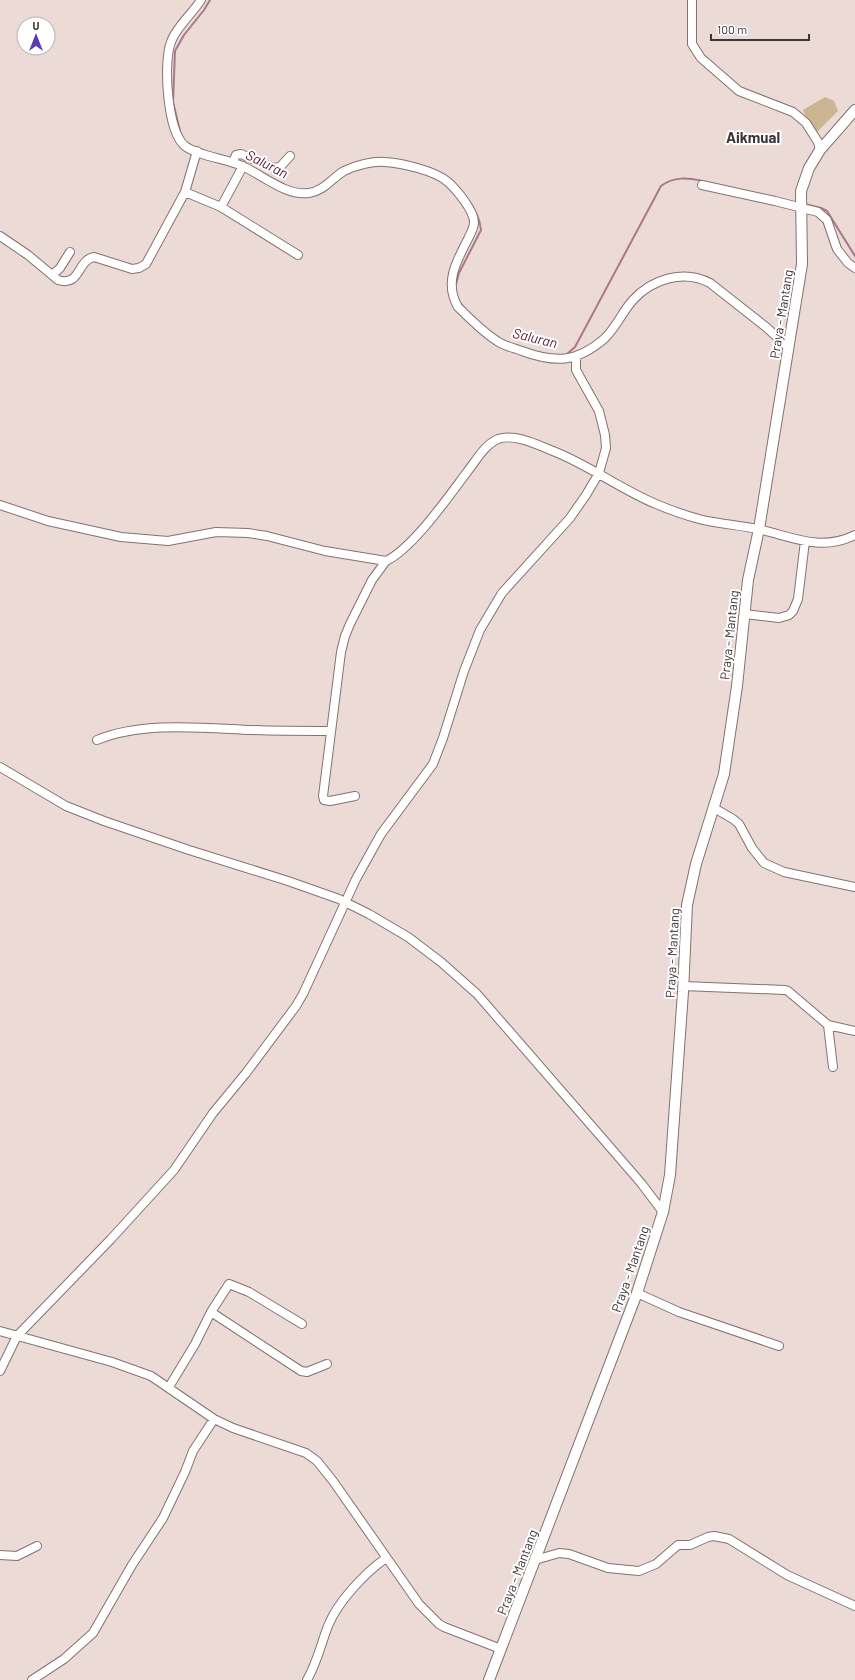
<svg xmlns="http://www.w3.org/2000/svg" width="855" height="1680" viewBox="0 0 855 1680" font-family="Barlow,sans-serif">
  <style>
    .green { fill: #cbb490 }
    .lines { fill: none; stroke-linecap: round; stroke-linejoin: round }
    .stream { stroke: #ab778b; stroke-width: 2 }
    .minor-casing { stroke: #82736f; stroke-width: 10 }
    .major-casing { stroke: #82736f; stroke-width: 12 }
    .minor { stroke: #fff; stroke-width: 8 }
    .major { stroke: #fff; stroke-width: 10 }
    .labels { text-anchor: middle; stroke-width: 4; stroke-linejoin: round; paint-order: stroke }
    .street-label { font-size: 13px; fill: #3d3634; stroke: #fff }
    .water-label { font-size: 14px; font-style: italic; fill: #581636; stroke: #fff }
    .quarter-label { font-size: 15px; font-weight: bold; fill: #3d3634; stroke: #fff }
  </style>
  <rect width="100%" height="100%" fill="#ebdad5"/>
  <path class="green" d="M825,97l9,4 4,10 -21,21 -9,-10 -5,-12z"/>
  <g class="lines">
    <path class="stream" d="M180,131l-7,-29 2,-51 9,-16 20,-25 6,-10
      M805,204l16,4 6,3 28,45
      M456,284l3,-11 22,-43c-1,-11 -6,-21 -13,-30
      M459,301l6,8
      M567,354l8,-7 86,-161c13,-10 27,-8 42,-5"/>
    <defs>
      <path id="minor" d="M201,0c-8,13 -25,27 -30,42 -8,20 -4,90 14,104 13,10 42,13 57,20 21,9 43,30 67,27 15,-2 23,-15 35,-22 12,-6 29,-10 41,-9 17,1 51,9 63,20 9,8 26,29 26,40 0,7 -4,12 -6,17 -12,23 -24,44 -10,68 12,12 25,25 39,34 7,5 17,7 25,10 33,12 54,12 82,-12 12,-11 18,-27 29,-39 19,-21 51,-31 77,-17l56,44 23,21
        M692,0v44l9,14 38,33 54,21 13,11 12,19 2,8
        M233,162l3,-7 5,-1 33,14 6,-1 10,-11
        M702,185l73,16 43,11 9,8 10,29 11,14 7,5
        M185,192l36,15 77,48
        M221,207l22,-41
        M0,236l28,19 30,25c23,7 19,-20 36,-23l38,12 7,-1 7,-4 39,-72 12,-41
        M52,275l8,-7 10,-16
        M0,505l48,16 73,16 47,4 48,-9 32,1 19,3 58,15 61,10c27,-13 63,-65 81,-89 9,-11 17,-27 31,-33 17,-6 40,6 55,12 36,14 67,38 103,53 14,6 28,11 43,15 19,5 40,6 59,10 35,8 62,23 97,6
        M744,614l35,4 10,-3 4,-4 5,-12 7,-58
        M97,740c45,-19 107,-12 155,-10 26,1 53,1 79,1
        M0,767l66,39 38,15 85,29 99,31 51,18 30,15 39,23 33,25 36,32 126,145 38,44 22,29
        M355,796l-25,5 -6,-1 -1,-4 18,-144 4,-16 5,-12 22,-44 14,-19
        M714,808l19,11 6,5 13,24 12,15 20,9 71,15
        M683,986l102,4 3,1 40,34 5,42
        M828,1025l27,6
        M637,1293l42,19 100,34
        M211,1312l90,59 6,1 20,-8
        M0,1331l112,31 39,14 63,43 19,9 73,25 11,8 16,20 86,123 20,20 5,3 57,22
        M0,1371l17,-35 94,-97 63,-69 39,-57 33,-40 50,-67 7,-12 53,-115 25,-45 52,-70 10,-26 21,-67 16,-41 22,-37 68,-75 16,-23 13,-22 7,-25 -1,-13 -6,-24 -23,-41v-14
        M169,1387l26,-43 16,-32 18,-28 20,8 53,32
        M0,1555l17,1 20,-10
        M535,1560l24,-7 10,1 39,14 31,3 17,-7 22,-19h12l18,-8 6,-1 15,3 58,36 68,31
        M32,1680l32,-21 29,-26 39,-68 31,-47 22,-46 8,-21 21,-32
        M307,1680c10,-17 14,-36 21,-54 10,-25 37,-53 58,-68"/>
      <path id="major" d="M489,1680l148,-387 26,-81 7,-37 13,-183 4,-87 9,-41 28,-90 13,-88 11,-106 11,-51 43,-265 -1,-73 8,-23 11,-18 35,-40"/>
    </defs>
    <use href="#minor" class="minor-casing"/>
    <use href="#major" class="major-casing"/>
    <use href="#minor" class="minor"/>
    <use href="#major" class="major"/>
  </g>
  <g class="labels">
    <g class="street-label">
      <text transform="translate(781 314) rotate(-81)" y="5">Praya - Mantang</text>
      <text transform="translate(729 635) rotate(-84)" y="5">Praya - Mantang</text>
      <text transform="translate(672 953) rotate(-87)" y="5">Praya - Mantang</text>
      <text transform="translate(630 1269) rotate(-71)" y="5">Praya - Mantang</text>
      <text transform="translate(517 1572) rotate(-69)" y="5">Praya - Mantang</text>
    </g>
    <g class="water-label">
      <text transform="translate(267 164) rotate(27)" y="5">Saluran</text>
      <text transform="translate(535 338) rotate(14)" y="5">Saluran</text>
    </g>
    <g class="quarter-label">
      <text x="753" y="143">Aikmual</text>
    </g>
  </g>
  <g transform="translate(36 36)"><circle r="19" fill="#ffffff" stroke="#b1afae"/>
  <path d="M0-3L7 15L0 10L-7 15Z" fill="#5c3bb4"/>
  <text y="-6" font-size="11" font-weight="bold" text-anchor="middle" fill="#3d3634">U</text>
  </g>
  <path d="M711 34v6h98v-6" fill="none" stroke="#3d3634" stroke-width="2"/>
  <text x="717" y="34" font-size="12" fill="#3d3634" stroke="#ffffff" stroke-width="3" paint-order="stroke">100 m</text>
</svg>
